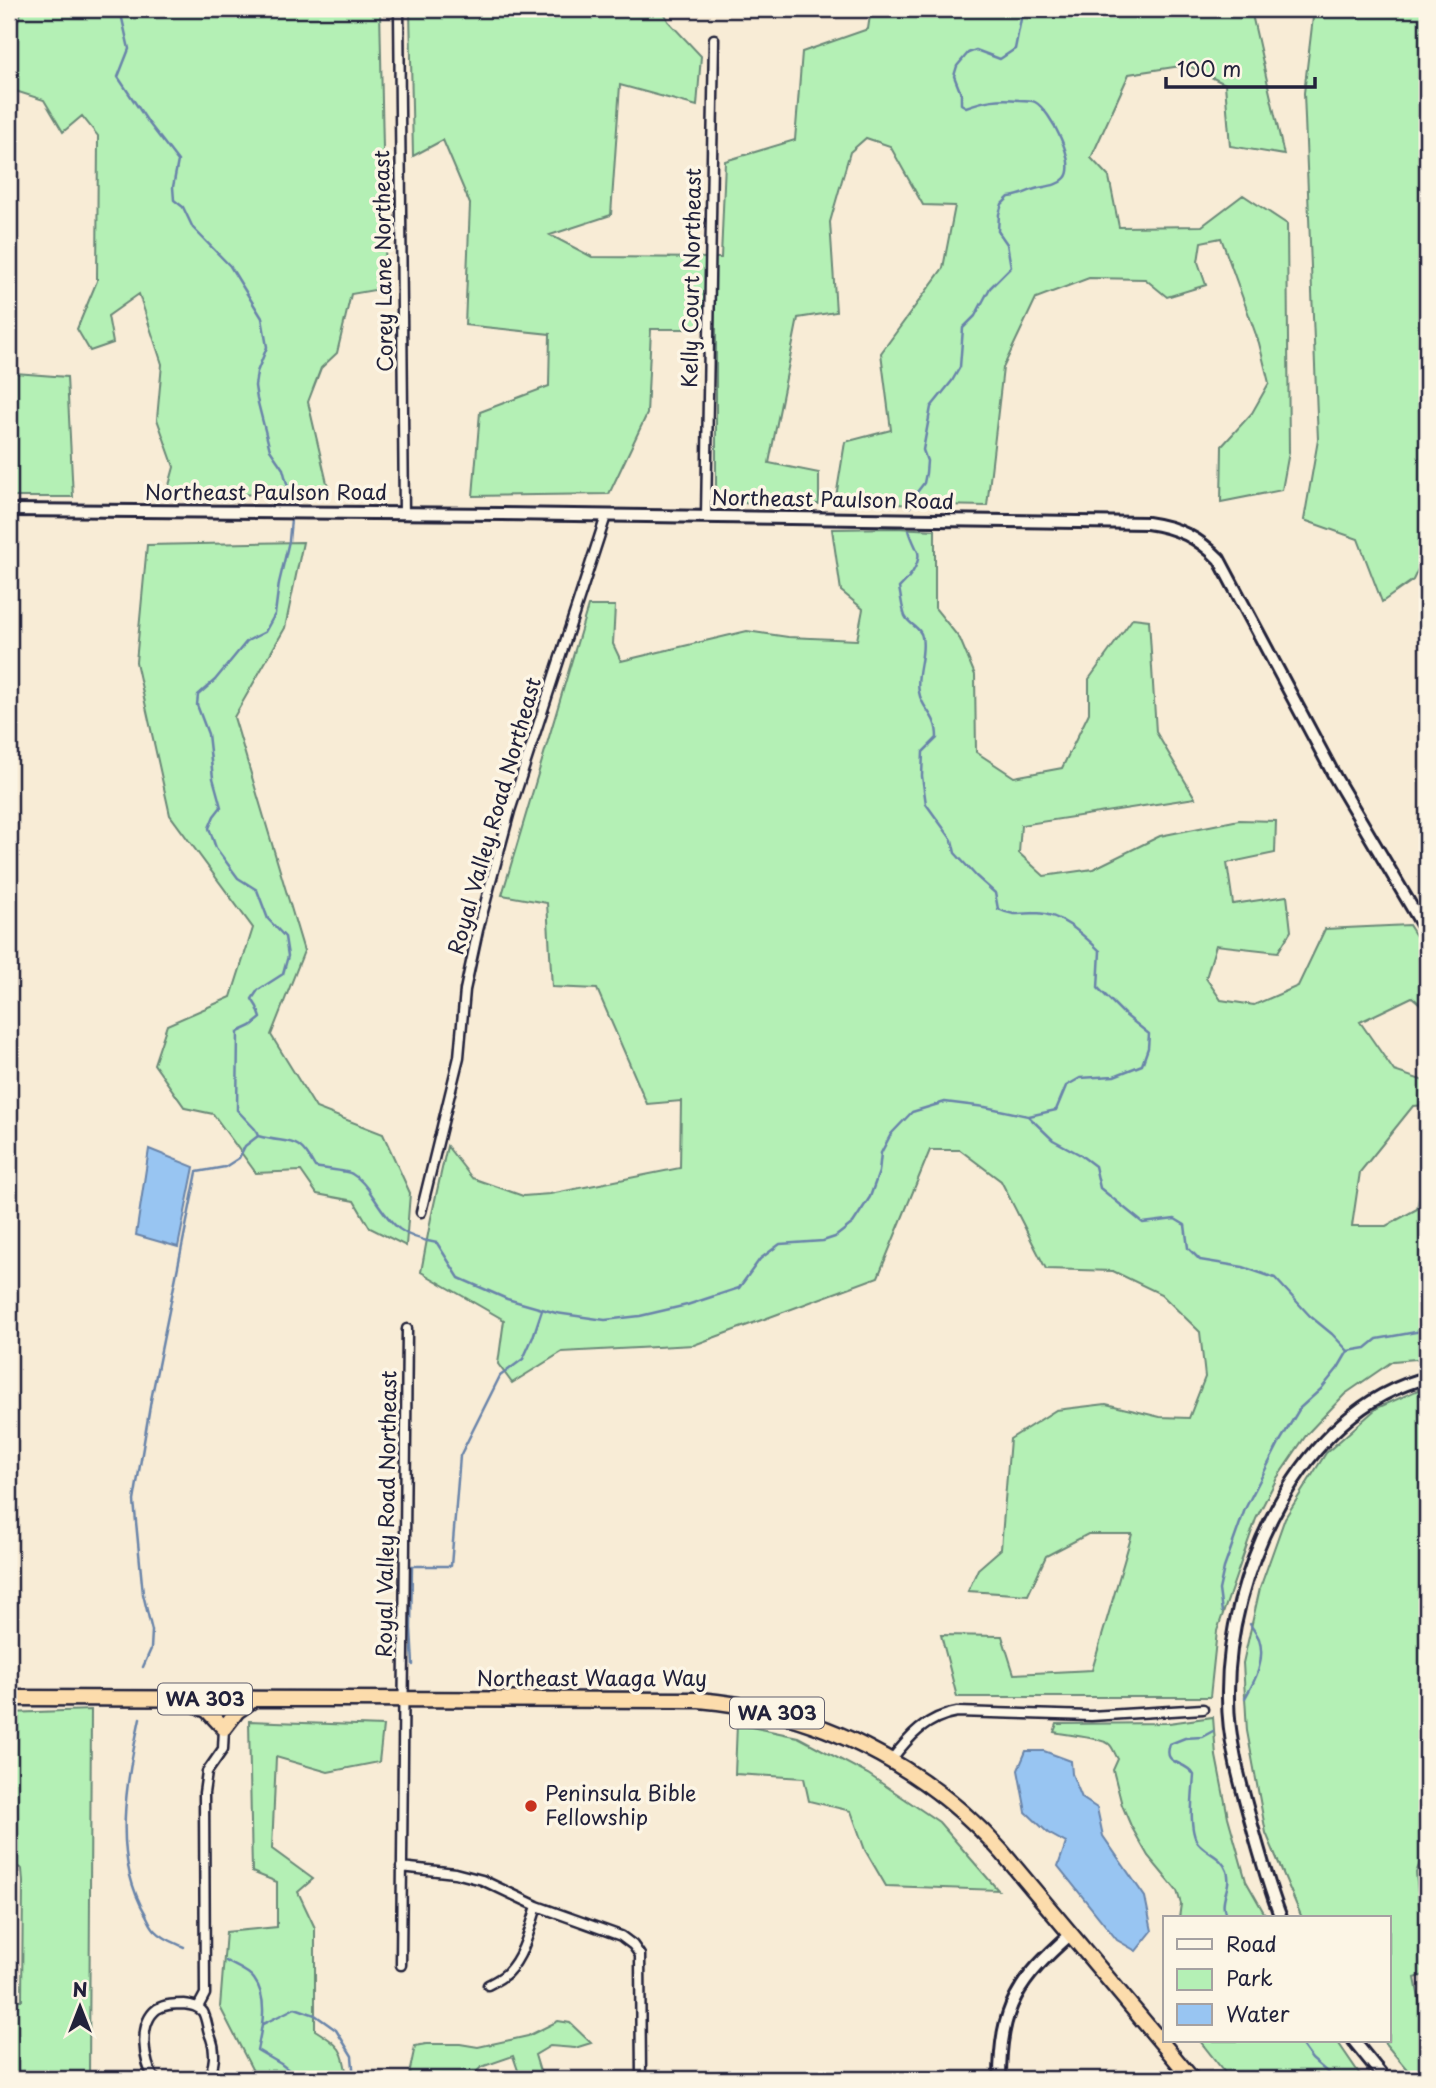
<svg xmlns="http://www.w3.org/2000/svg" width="1436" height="2088" viewBox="0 0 1436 2088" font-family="'Playpen Sans',sans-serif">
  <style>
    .green { fill: #b4f0b5; stroke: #6b8978; stroke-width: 2 }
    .water { fill: #98c5f2; stroke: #6984a9; stroke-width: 2 }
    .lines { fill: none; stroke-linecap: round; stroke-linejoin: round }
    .stream { stroke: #6984a9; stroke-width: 2.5 }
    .street-casing { stroke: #22223b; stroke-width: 13 }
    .secondary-casing { stroke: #22223b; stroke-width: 16 }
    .highway-casing { stroke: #22223b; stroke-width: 19 }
    .street { stroke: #fcf5e5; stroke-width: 8 }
    .secondary { stroke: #fcf5e5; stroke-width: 10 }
    .highway { stroke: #fcdcac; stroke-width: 14 }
    .poi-dot { fill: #c8321e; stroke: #fcf5e5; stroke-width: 2.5 }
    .labels { text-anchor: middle; stroke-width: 7; stroke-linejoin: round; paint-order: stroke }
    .shield { fill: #fcf5e5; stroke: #63616e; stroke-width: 2 }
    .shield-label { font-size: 19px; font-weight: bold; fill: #22223b }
    .street-label { font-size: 21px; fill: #22223b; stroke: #fcf5e5 }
    .poi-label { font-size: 21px; fill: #22223b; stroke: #fcf5e5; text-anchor: start }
  </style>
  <rect width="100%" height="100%" fill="#f8ecd6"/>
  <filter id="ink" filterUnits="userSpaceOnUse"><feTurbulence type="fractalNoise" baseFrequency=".0143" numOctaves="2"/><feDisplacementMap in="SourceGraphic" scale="14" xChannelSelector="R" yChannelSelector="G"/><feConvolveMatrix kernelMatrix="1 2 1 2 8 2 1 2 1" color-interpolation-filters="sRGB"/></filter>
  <g filter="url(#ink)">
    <path class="green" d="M23,9h357l6,279 -35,6 -14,59 -16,15 -13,34 22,94 -163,-3 7,-26 -17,-48 5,-55 -23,-70 -31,22 5,27 -23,8 -13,-22 20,-48 1,-145 -16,-20 -19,16 -19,-32 -35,-11v-50z
      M410,9h253l5,12 33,35 -4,50 -77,-21 -9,130 -61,20 42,22 129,1 4,-97 70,-21 7,-88 66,-23 3,-20 380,1 33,145 -54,-9 -5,-62 -38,-19 -58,9 -38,84 18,19 10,50 83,-1 41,-31 44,29 2,228 -7,38 -61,12 1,-56 30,-33 17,-30 -10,-40 -38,-105 -20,4 -3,20 8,23 -39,12 -22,-18 -56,-1 -53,20 -33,70 -16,138 -152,-3 10,-61 46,-12 -10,-77 62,-85 12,-62 -32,-1 -33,-59 -24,-8 -16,14 -20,70 6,90 -38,6 -29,145 50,10v31l-103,-1v-174h-65l-4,85 -38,80 -136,2 7,-84 69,-26 1,-52 -85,-9 5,-121 -27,-64 -30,16z
      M1314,9h113v541l-14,30 -31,22 -24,-63 -54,-19 14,-80 -14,-347z
      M15,373l52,4 6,120h-64v-79z
      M896,528l39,2v78l25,31 15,36 1,77 38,25 48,-9 27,-55v-34l44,-61 16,2 7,112 39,66 -174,27 -2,28 25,23 49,-7 67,-33 79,-16 37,1 -1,32 -48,10 6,41 54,-8 4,35 -13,21 -62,-7 -10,33 15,22 33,5 44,-19 27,-57 84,-4 18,28v57l-15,-13 -52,25 34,49 30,10 3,-1v25l-14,1 -53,66 -8,54h34l31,-17 10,-51v200l-34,3 -48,33 -38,40 -30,44 -21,41 -39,112 -7,66h-253l-16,-62 61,1 12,38 78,-4 40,-136h-44l-42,22 -18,39 -60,-4 10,-22 23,-20 9,-110 46,-29 50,-6 54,13 29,1 16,-41 -5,-45 -39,-38 -48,-23 -67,-2 -45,-88 -41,-31h-30l-52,127 -184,68 -132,7 -50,31 -14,-19 6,-44 -83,-48 10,-54 16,-72 25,32 51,18 27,-2 130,-26 1,-67 -34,3 -50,-115 -45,-2 -5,-84 -45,-8 86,-289h27l-2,38 8,17 126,-30 41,6 69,3 6,-31 -22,-18 -9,-62z
      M303,542l-18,86 -51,89 70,234 -33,84 45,73 67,26 27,59 -4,53 -36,-18 -16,-27 -37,-7 -16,-23 -45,2 -43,-59 -28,-6 -31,-44 13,-39 64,-28 22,-69 -83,-113 -34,-153 11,-117z
      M1427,1386v459l-11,28 3,30 8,21v50l-12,4 6,31 6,8v62h-12l-32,-38h6v-123h-87l-36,-85 -19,-102 -4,-68 17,-75 25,-70 41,-65 51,-45z
      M91,1710l-2,369h-80v-79h13l1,-118 -1,-13 -13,-7v-149z
      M1213,1717l3,39 12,61 18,64 21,37h-88l2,-14 -4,-13 -29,-35 -17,-30 -9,-21 -9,-35 5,-11c-3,-4 -5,-12 -9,-15 -7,-6 -43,-9 -55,-12l3,-8 112,-1z
      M249,1721l134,5 -4,36 -51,10 -52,-15 -4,92 41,30 -15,13 17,36v102c25,16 29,19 32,49h-90l-37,-72 6,-75 51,-5v-45l-25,-10z
      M737,1724l61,13 70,37 71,48 59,68 -112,-4 -21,-36 -14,-39 -42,-10 -5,-23 -69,-4z
      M558,2021l12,2 21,20 -16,5 -25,-2 -15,9 6,20 -10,4h-10l-8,-23 -32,11 -11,12h-62l7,-33 11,-2h34l18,3 50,-11z
      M1200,2041h137l26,38h-133z"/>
    <path class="water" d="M149,1149l45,18 -16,80 -42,-12z
      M1026,1751h18l27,10 1,13 10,24 15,10 6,28 42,61 7,34 -16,20 -19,-11 -59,-74 8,-23 -18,-10 -22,-21 -8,-42z"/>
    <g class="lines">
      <path class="stream" d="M114,9l7,5 8,35 -11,28 30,45 30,39 -5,26 1,13 9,7 10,21 37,38 32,52 5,29 -10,25 -2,14 2,13 13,51 13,19 9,33
        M910,507l4,-11 10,-13 2,-10 1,-12 -4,-11 8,-43 21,-26 8,-14 3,-39 12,-12 15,-28 21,-21 -4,-23 -9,-13 1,-17 3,-10 7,-7c12,-1 16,-5 26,-8 10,-3 22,-2 30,-11 13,-14 -15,-68 -30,-76 -4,-2 -11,-2 -16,-2 -20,-2 -34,0 -53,7l-5,-3v-10l-7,-18 3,-10 11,-13 8,-3 24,9 15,-10 8,-40
        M291,519l-2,22 -10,42 -4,31 -10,18 -18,9 -32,39 -17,15 -1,10 11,29 5,44 8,29 -7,9 -5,12 7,20 22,30 19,12 11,29 17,18 3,19 -5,18 -25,16 -6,9 5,8 4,11 -10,8 -13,6 -1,78 18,19 3,7c32,9 39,-2 57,31 8,2 34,4 37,7 9,5 17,16 22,24 19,29 28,39 63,45l22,35 48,21 49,14 49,7 35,-4 47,-11 52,-17 21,-29 20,-15 43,-3 12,-4 18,-14 17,-26 9,-25 2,-19 10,-19 21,-22 33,-10 40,5 43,9 25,24 26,14 16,12 5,22 43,35 32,-4 10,6 3,23 12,12 43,7 32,11 35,38 22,18 16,17
        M909,530c2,8 6,15 9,22 3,12 -11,29 -19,36 2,9 3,20 6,28 4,9 16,11 17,21 4,18 -7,37 -3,55 3,19 18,21 18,46l-14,14 -1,24 4,28 26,36 3,13 21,23 19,17 3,16c16,8 23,4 39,4 25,1 46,22 63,38l-2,37 26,26 25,20 -1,14 -6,17 -28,11 -34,2 -14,8 -10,24 -27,6
        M1348,1351l18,-3 11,-9 50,-9
        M1222,1612l-3,-22 5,-22 21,-59 34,-66 21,-35 21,-19 17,-21 10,-17
        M413,1665l-2,-37 1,-62h39l9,-110 40,-80 23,-17 10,-22 9,-27
        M143,1667l8,-18 1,-18 -9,-37 -9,-93 17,-101 46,-228 28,-5 14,-9 6,-12 13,-10
        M1245,1698c10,-17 21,-38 14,-59 -2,-5 -7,-11 -9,-15
        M140,1718c-13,62 -29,137 5,195 3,5 6,14 11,18 6,7 19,12 28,16
        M1213,1731l-11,6 -17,1 -15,6c-8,23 15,15 24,31 -1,17 -7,59 6,70 10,10 22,12 27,26 6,18 -11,29 1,47
        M226,1961c8,5 23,10 28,18 15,20 8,49 3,71l24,14 18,14v1
        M263,2024l32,-16 20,7 21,15 16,26 2,23
        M1299,2041l13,18 23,20"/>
      <defs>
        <path id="street" d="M399,9l5,505
          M706,517l8,-478
          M421,1212l38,-155 6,-67 13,-60 32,-119 96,-295
          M891,1760c18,-23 35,-43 66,-48l134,4 112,-7
          M401,1867l54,6 27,7 55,26 84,30 12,9 7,10 1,124
          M401,1965l6,-636
          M488,1985c6,-3 14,-7 19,-12 17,-17 23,-45 30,-67
          M198,2007l7,-13 -1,-201 3,-21 16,-23 1,-21
          M155,2079c-12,-16 -17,-56 2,-70 8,-5 18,-5 27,-5 7,1 14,2 19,8 4,7 4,18 8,26 5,13 4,29 -4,41
          M1420,2079l7,-7"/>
        <path id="secondary" d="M9,510l493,4 645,9c30,4 52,15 72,36l116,218 92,156
          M1281,1918c-12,-31 -21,-63 -30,-96 -11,-40 -23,-82 -23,-124 -2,-120 72,-290 199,-320
          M1354,2041l31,38
          M1000,2079c0,-73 18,-98 71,-145"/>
        <path id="highway" d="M9,1698l690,2c117,10 225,64 303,152l190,227
          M190,1701l18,10 16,17 13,-17 17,-12"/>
      </defs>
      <use href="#street" class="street-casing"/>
      <use href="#secondary" class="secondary-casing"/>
      <use href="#highway" class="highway-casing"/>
      <use href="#street" class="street"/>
      <use href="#secondary" class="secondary"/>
      <use href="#highway" class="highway"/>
    </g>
  </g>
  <circle class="poi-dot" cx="531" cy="1806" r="7"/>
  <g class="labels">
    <g class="shield">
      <rect x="158" y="1683.5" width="94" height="31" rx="5"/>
      <rect x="730" y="1697.5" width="94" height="31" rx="5"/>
    </g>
    <g class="shield-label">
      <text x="205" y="1706">WA 303</text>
      <text x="777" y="1720">WA 303</text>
    </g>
    <g class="street-label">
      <text transform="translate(384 261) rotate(-91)" y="7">Corey Lane Northeast</text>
      <text transform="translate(692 278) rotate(-89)" y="7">Kelly Court Northeast</text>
      <text x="266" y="500">Northeast Paulson Road</text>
      <text transform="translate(833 500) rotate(1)" y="7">Northeast Paulson Road</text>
      <text transform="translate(495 816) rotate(-74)" y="7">Royal Valley Road Northeast</text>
      <text transform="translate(387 1514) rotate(-89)" y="7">Royal Valley Road Northeast</text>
      <text x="592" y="1686">Northeast Waaga Way</text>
    </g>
    <g class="poi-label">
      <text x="545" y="1801">Peninsula Bible<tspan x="545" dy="24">Fellowship</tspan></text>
    </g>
  </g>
  <rect width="1436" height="2088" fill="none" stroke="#fcf5e5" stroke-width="35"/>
  <rect x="18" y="18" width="1401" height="2053" fill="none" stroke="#22223b" stroke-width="2.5" filter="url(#ink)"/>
  <rect x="1163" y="1916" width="228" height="126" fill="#fcf5e5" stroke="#a5a1a1" stroke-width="2"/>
  <rect x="1177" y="1939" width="35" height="10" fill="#fcf5e5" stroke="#a5a1a1" stroke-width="2"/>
  <text x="1226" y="1952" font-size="21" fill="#22223b">Road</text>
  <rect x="1177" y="1969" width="35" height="21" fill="#b4f0b5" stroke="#a5a1a1" stroke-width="2"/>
  <text x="1226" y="1986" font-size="21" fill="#22223b">Park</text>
  <rect x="1177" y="2004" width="35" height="21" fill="#98c5f2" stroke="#a5a1a1" stroke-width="2"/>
  <text x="1226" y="2022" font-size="21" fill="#22223b">Water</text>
  <g transform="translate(80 2007)" stroke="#fcf5e5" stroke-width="5" paint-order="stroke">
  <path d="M0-5L12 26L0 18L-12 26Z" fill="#22223b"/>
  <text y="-10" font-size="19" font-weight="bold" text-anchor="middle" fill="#22223b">N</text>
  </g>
  <path d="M1166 77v10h149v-10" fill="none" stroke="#22223b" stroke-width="3.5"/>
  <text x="1177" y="77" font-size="21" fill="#22223b" stroke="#fcf5e5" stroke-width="5" paint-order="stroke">100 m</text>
</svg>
